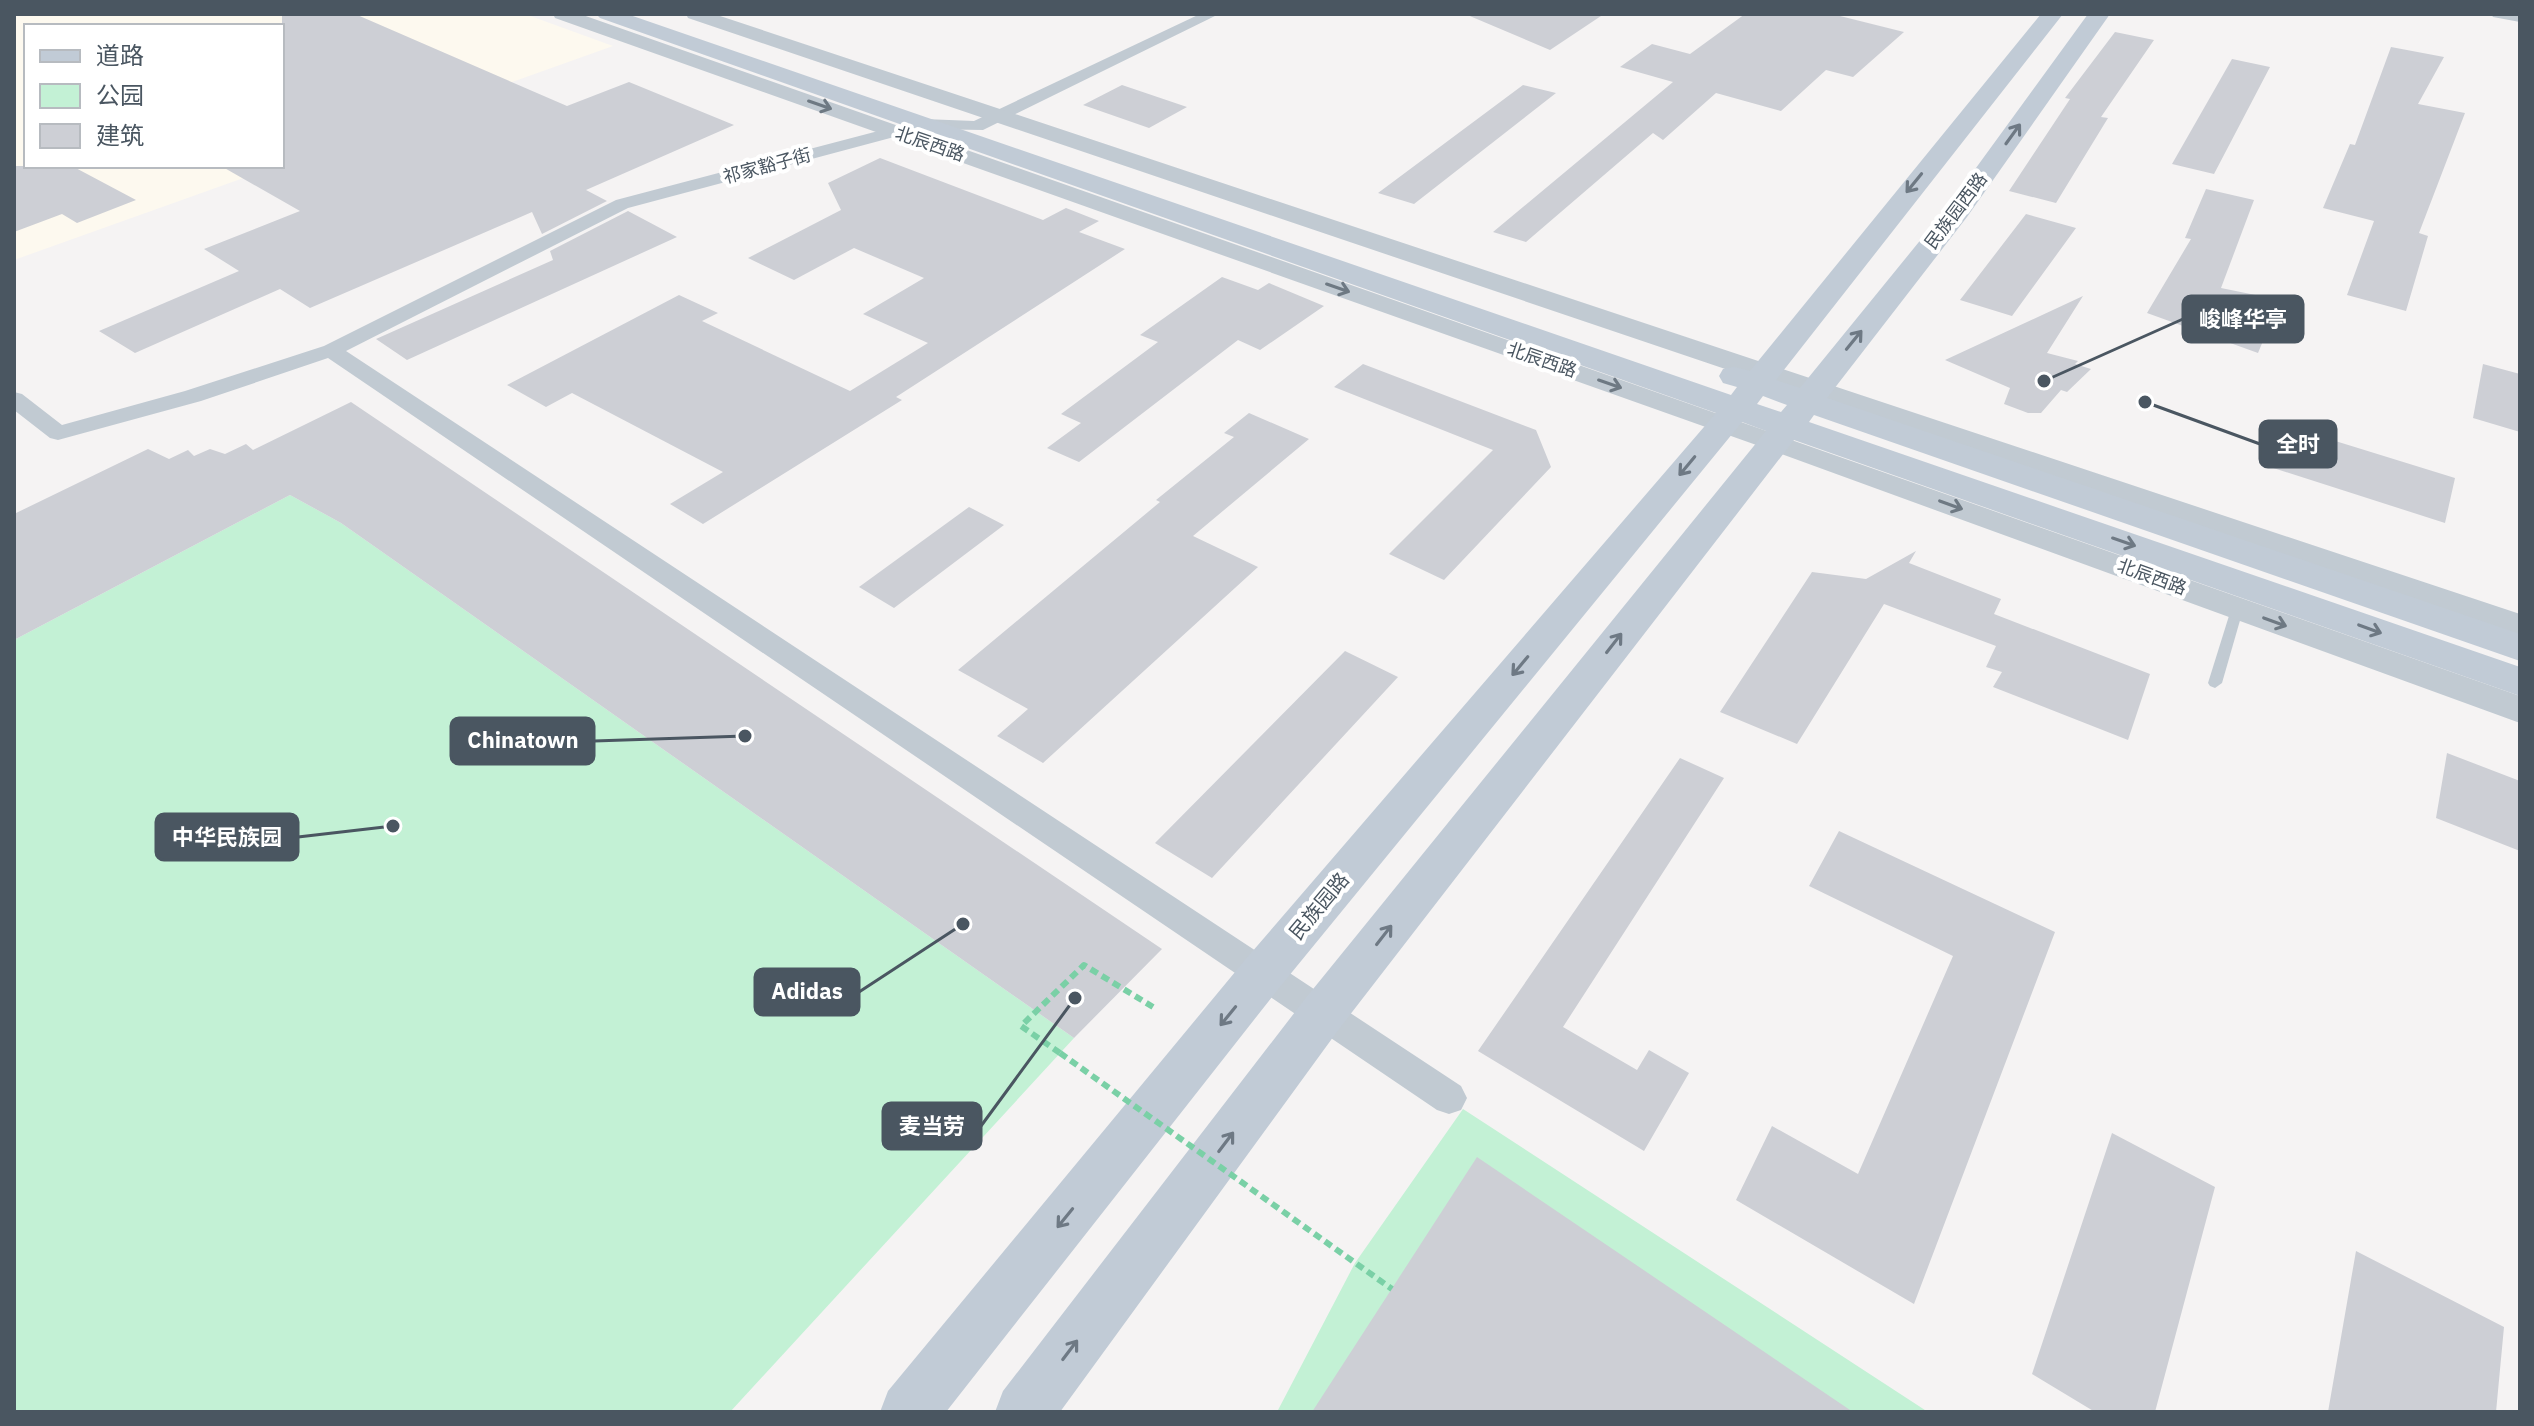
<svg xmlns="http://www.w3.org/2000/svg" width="2534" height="1426" viewBox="0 0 2534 1426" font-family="'IBM Plex Sans','Noto Sans SC',sans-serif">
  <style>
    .commercial { fill: #fdf9ef }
    .green { fill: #c3f1d5 }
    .building { fill: #cdcfd5 }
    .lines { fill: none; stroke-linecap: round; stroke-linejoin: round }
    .path { stroke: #7ad0a6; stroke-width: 6; stroke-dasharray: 8 5; stroke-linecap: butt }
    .service { fill: #c1cad2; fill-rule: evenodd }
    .minor { fill: #c1cad2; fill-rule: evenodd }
    .tertiary { fill: #c1cad2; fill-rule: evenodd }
    .secondary { fill: #c1cbd6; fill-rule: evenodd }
    .path-bridge { stroke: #7ad0a6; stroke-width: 6; stroke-dasharray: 8 5; stroke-linecap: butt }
    .oneway { stroke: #6e7983 }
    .oneway2 { stroke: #6e7984 }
    .labels { text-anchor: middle; stroke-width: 8; stroke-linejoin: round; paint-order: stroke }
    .far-street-label { font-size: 18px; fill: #4a5661; stroke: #fff }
    .street-label { font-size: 20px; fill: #4a5661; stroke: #fff }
    .leader { fill: none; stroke: #4a5661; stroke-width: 3 }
    .callout-dot { fill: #4a5661; stroke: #fff; stroke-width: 3 }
    .callout { fill: #4a5661; stroke: #4a5661; stroke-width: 3 }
    .callout-label { font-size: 22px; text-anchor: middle; font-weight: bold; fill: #fff }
  </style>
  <rect width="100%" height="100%" fill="#f5f3f3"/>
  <path class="commercial" d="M14,14h511l88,32 -331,118v-138h-256v140h251l-263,94z"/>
  <path class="green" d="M290,495l51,28 733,515 -344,374h-716v-772z
    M1463,1109l465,303h-651l78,-149z"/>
  <path class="building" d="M282,14h73l212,92 62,-24 105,43 -148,65 21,11 -65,33 -10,-22 -222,96 -30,-19 -145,64 -36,-22 140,-60 -35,-22 96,-38 -79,-45h61z
    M1465,14h139l-54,36z
    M1745,14h87l72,18 -51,45 -27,-7 -45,41 -65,-18 -53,47 -10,-7 -127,109 -33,-10 180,-150 -53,-15 32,-23 38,10z
    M2115,32l39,8 -53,77 7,1 -52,85 -47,-12 61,-92 -5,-1z
    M2391,47l53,10 -26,47 47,9 -46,120 9,3 -22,75 -59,-16 27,-74 -51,-13 27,-64 5,1z
    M2232,59l38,8 -56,107 -42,-10z
    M1122,85l65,22 -38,21 -66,-23z
    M1523,85l33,8 -142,111 -36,-11z
    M880,158l163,62 23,-12 33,13 -20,11 46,17 -229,148 6,3 -199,124 -33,-20 53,-32 -151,-79 -26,14 -39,-22 172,-90 39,18 -16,8 148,70 78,-48 -65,-29 61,-36 -70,-30 -60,32 -46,-22 93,-48 -13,-27z
    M14,166h58l64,34 -59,23 -15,-9 -48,18z
    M2206,189l48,11 -33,88 59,12 -22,53 -111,-40 44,-74 -6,-1z
    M628,211l49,26 -270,123 -31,-21 177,-79 -3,-9z
    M2026,214l50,14 -64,88 -52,-16z
    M1222,277l36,13 11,-7 55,23 -64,44 -22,-10 -159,122 -32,-14 34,-25 -20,-9 97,-72 -18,-7z
    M2083,296l-36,57 31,8 -3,3 16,5 -24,23 -6,-2 -20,23h-13l-24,-9 6,-16 -65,-28z
    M1363,364l173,66 15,37 -107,113 -55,-26 104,-104 -159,-63z
    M2483,364l37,10v58l-47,-14z
    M351,402l811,547 -88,89 -733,-515 -51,-28 -276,145v-126l134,-65 21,10 19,-9 6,6 16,-7 15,5 21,-10 7,6z
    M1249,413l60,26 -116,97 65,31 -215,196 -46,-27 31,-27 -70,-39 202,-168 -4,-2 78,-63 -10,-4z
    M2280,424l175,54 -10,45 -181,-58z
    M969,507l35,18 -110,83 -35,-21z
    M1916,551l-7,12 92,36 -7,15 156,60 -22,66 -135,-53 9,-15 -16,-5 10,-21 -112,-42 -87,140 -77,-32 92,-140 54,7z
    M1345,651l53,26 -186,201 -57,-35z
    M2447,753l73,28v70l-84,-33z
    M1680,758l44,20 -161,249 74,43 12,-20 40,23 -45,78 -166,-100z
    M1839,831l216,101 -141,372 -178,-104 36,-74 86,48 95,-218 -144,-70z
    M2112,1133l103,54 -60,225h-60l-63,-38z
    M1477,1157l376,255h-541z
    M2356,1251l148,76 -8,85h-168z"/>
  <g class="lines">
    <path class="path" d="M1060,1053l-39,-27 63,-61 69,42"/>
    <path class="service" d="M2239,599l6,4 -23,80 -7,5 -5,-2 -2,-3 25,-80z"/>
    <path class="minor" d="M1200,14h19l-236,116 -59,-1 -296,79 -282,143 1115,735 6,12 -6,12 -12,4 -12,-4 -1109,-752 -127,43 -143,39 -8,-2 -36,-28v-18l8,2 40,31 123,-34 139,-45 292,-146 308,-81 50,2z
      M2491,14h29v8l-27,-5z"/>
    <path class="tertiary" d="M553,14h27l1940,682v27l-758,-276 -1207,-429z
      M686,14h28l1806,600v24l-1832,-620z"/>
    <path class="secondary" d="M596,14h31l1104,381 6,-8 -14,-4 -4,-7 4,-7 11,-2 16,4 291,-357h22l-287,366 24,8 149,-183 139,-191h22l-143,203 -140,181 693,236v27l-706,-246 -5,7 711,245v29l-726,-256 -455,589 -279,383h-65l8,-21 302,-392 461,-568 -24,-9 -463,566 -333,424h-66l8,-21 357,-431 471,-547 -1116,-395zM1763,396l24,9 -6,7 -24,-8z"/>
    <path class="path-bridge" d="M1060,1053l332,236"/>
  </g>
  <defs><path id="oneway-shaft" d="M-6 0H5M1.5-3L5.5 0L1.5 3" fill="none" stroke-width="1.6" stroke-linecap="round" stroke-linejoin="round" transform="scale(2)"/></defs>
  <g class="oneway">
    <use href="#oneway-shaft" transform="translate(820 105) rotate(19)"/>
    <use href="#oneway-shaft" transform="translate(1338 288) rotate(19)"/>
    <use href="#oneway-shaft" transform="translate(1610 384) rotate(19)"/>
    <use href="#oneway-shaft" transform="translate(1951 505) rotate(20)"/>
    <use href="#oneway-shaft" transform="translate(2275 622) rotate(20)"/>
  </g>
  <g class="oneway2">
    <use href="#oneway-shaft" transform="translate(2013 134) rotate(-54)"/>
    <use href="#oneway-shaft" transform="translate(1914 183) rotate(129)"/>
    <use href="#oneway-shaft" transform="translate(1854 340) rotate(-51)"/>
    <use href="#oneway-shaft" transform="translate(1687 466) rotate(130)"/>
    <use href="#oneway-shaft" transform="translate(2124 542) rotate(19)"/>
    <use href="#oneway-shaft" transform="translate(2370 629) rotate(20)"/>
    <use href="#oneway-shaft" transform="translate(1614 643) rotate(-52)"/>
    <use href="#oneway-shaft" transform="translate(1520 666) rotate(130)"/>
    <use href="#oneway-shaft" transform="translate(1384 935) rotate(-52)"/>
    <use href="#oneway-shaft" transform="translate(1228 1016) rotate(129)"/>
    <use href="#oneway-shaft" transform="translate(1226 1142) rotate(-53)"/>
    <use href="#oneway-shaft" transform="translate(1065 1218) rotate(129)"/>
    <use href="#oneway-shaft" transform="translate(1070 1350) rotate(-53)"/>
  </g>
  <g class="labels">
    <g class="far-street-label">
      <text transform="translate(930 144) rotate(19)" y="6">北辰西路</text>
      <text transform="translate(767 166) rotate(-15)" y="6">祁家豁子街</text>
      <text transform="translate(1956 211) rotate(-53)" y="6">民族园西路</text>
      <text transform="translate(1542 360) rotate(19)" y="6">北辰西路</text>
      <text transform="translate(2152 577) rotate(20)" y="6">北辰西路</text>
    </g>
    <g class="street-label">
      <text transform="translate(1319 906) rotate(-50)" y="7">民族园路</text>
    </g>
  </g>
  <path class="leader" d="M2044 381L2183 319M2145 402L2260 444M745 736L594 741M393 826L298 837M963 924L859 992M1075 998L981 1126"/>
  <g class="callout-dot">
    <circle cx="2044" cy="381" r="8"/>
    <circle cx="2145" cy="402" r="8"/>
    <circle cx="745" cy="736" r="8"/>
    <circle cx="393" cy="826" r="8"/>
    <circle cx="963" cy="924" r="8"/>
    <circle cx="1075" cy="998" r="8"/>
  </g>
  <g class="callout">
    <rect x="2183" y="296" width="120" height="46" rx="8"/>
    <rect x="2260" y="421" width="76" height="46" rx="8"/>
    <rect x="451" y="718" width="143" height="46" rx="8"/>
    <rect x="156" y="814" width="142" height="46" rx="8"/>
    <rect x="755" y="969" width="104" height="46" rx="8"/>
    <rect x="883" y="1103" width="98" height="46" rx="8"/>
  </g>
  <g class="callout-label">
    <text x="2243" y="327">峻峰华亭</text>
    <text x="2298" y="452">全时</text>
    <text x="523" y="748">Chinatown</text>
    <text x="227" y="845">中华民族园</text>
    <text x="807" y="999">Adidas</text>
    <text x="932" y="1134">麦当劳</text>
  </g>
  <rect width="2534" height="1426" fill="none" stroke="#4a5661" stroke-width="32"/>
  <rect x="24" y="24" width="260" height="144" fill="#ffffff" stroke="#b7bbc0" stroke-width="2"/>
  <rect x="40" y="50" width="40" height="12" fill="#c1cbd6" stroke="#b7bbc0" stroke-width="2"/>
  <text x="96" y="64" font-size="24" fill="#4a5661">道路</text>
  <rect x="40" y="84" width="40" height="24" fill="#c3f1d5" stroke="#b7bbc0" stroke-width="2"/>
  <text x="96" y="104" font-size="24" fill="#4a5661">公园</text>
  <rect x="40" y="124" width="40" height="24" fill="#cdcfd5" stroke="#b7bbc0" stroke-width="2"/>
  <text x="96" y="144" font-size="24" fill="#4a5661">建筑</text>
</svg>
